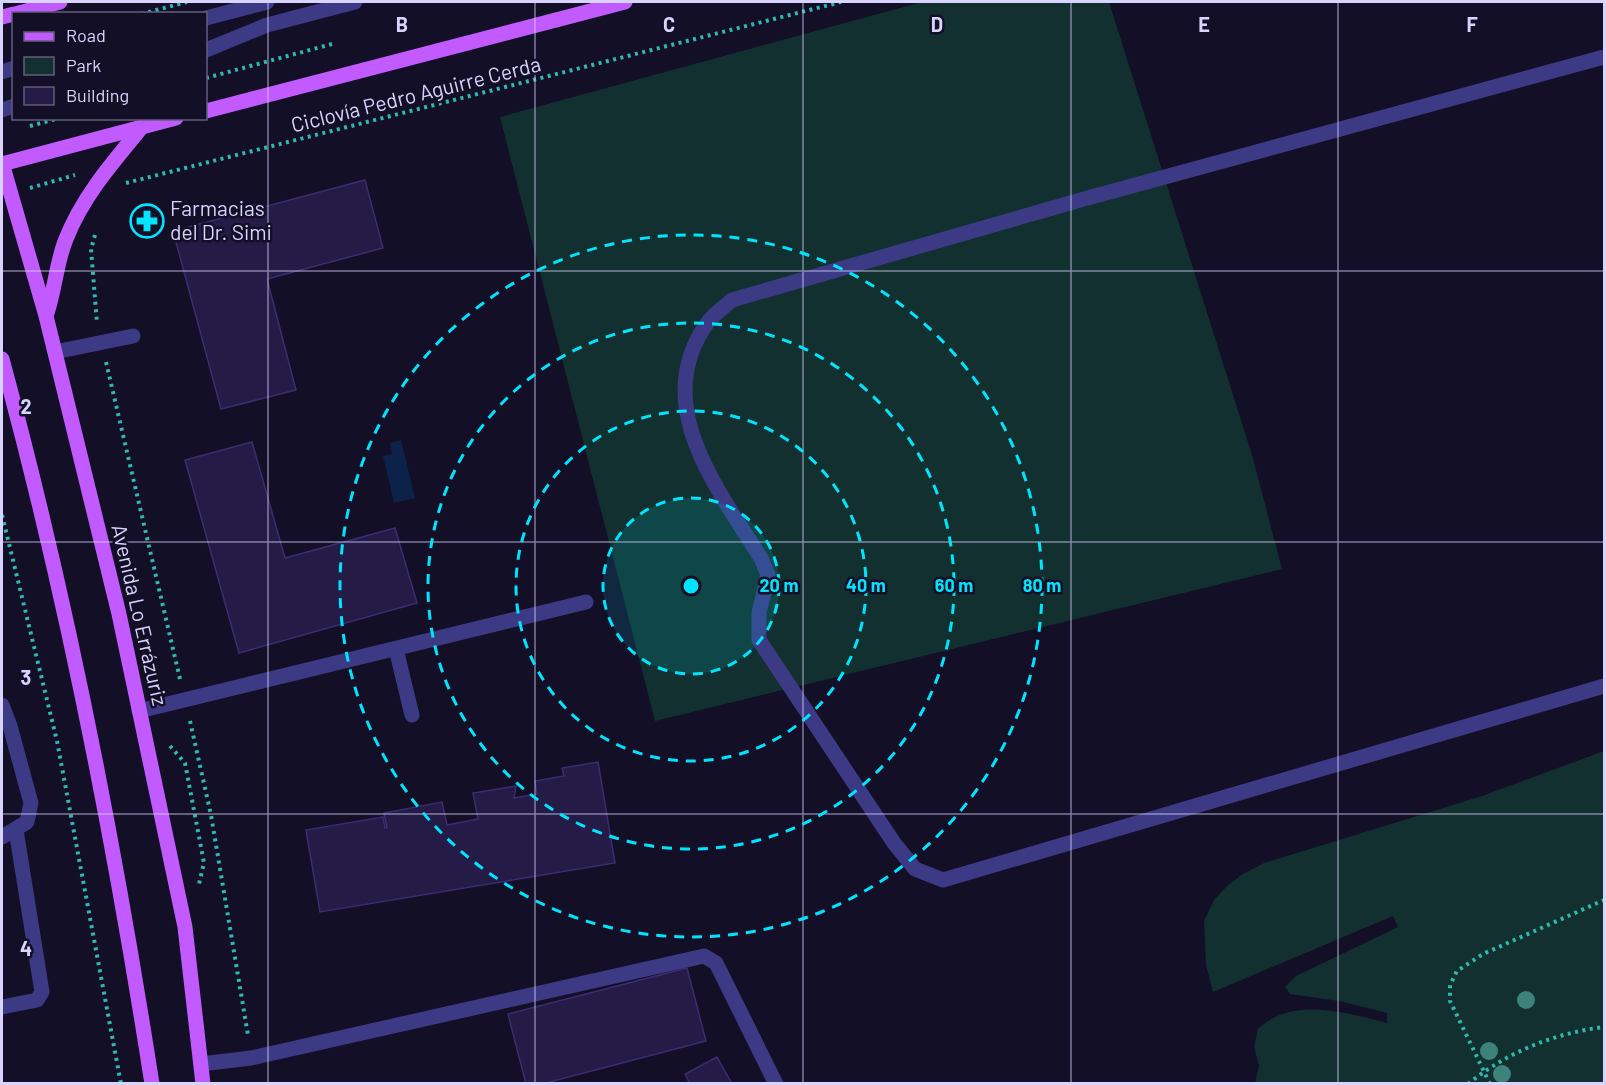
<svg xmlns="http://www.w3.org/2000/svg" width="1606" height="1085" viewBox="0 0 1606 1085" font-family="Barlow,sans-serif">
  <style>
    .green { fill: #12302f }
    .water { fill: #0c2248 }
    .building { fill: #241b47; stroke: #3b2d73; stroke-width: 1.5 }
    .lines { fill: none; stroke-linecap: round; stroke-linejoin: round }
    .path { stroke: #2fb8b0; stroke-width: 4; stroke-dasharray: 3 4.5; stroke-linecap: butt }
    .minor { stroke: #3d3a85; stroke-width: 15 }
    .major { stroke: #c25bff; stroke-width: 15 }
    .tree { fill: #3d827b }
    .grid { fill: none; stroke: #d9d4ff; stroke-width: 1.5; stroke-opacity: 0.55 }
    .ring { fill: none; stroke: #00e5ff; stroke-width: 3; stroke-dasharray: 10 8 }
    .labels { text-anchor: middle; stroke-width: 5; stroke-linejoin: round; paint-order: stroke }
    .street-label { font-size: 21px; fill: #d9d4ff; stroke: #130f26 }
    .poi-label { font-size: 21px; fill: #d9d4ff; stroke: #130f26; text-anchor: start }
    .grid-label { font-size: 20px; text-anchor: middle; font-weight: bold; fill: #d9d4ff; stroke: #130f26; stroke-width: 5; stroke-linejoin: round; paint-order: stroke }
    .centre { fill: #00e5ff; stroke: #130f26; stroke-width: 3 }
    .ring-label { font-size: 18px; text-anchor: middle; font-weight: bold; fill: #00e5ff; stroke: #130f26; stroke-width: 5; stroke-linejoin: round; paint-order: stroke }
  </style>
  <rect width="100%" height="100%" fill="#130f26"/>
  <path class="green" d="M922,2h187l143,453 30,114 -627,152 -155,-604z
    M1604,751v332h-349l4,-17 -5,-19 4,-18c34,-33 89,-16 129,-6v-10l-48,-12 -49,-7 -5,-7 11,-11 102,-49 -5,-11 -180,76 -7,-27 -2,-44 10,-21 14,-15 15,-11 21,-11 218,-67z"/>
  <path class="water" d="M401,440l14,58 -21,5 -11,-47 9,-2 -2,-11z"/>
  <path class="building" d="M365,180l18,68 -116,31 29,111 -75,19 -48,-178z
    M252,442l33,116 110,-30 22,75 -178,50 -54,-193z
    M598,762l17,101 -295,49 -14,-82 77,-13 2,11 2,-1 -3,-14 58,-11 5,23 31,-6 -5,-26 43,-7 -2,12 23,-4 -2,-13 29,-5 -2,-8z
    M687,968l19,73 -164,43h-16l-18,-70z
    M717,1057l15,27h-42l-5,-10z"/>
  <g class="lines">
    <path class="path" d="M141,14l46,-12
      M206,78l126,-34
      M30,126l29,-8
      M126,183l715,-181
      M30,188l45,-13
      M95,235l-4,14 6,74
      M106,362l74,317
      M2,515l55,226 64,343
      M190,721l21,94 37,220
      M170,746l15,17 19,100 -5,21
      M1468,1084c39,-32 87,-51 136,-57
      M1490,1084l-40,-83v-16l7,-14 26,-17 121,-54"/>
    <path class="minor" d="M206,18l61,-16
      M206,50l61,-25 88,-23
      M1604,57l-520,142 -352,101c-8,7 -18,14 -24,22 -60,82 11,168 54,238l6,15 -9,38v27l135,203 21,26 28,11 661,-194
      M2,72l12,-4
      M2,110l12,-4
      M55,352l78,-16
      M396,649l16,66
      M2,705l8,21 21,77 -4,19 -25,15
      M139,711l447,-109
      M2,1007l35,-7 5,-8 -26,-162
      M201,1064l50,-6 453,-102 12,7 60,121"/>
    <path class="major" d="M15,14l45,-12
      M2,17l12,-3
      M206,111l419,-109
      M2,163l44,153 73,298 66,313 18,157
      M2,164l174,-46
      M46,316c9,-25 10,-53 20,-77 17,-43 47,-77 76,-112
      M2,359c65,239 112,480 150,725"/>
  </g>
  <g class="tree">
    <circle cx="1526" cy="1000" r="9"/>
    <circle cx="1489" cy="1051" r="9"/>
    <circle cx="1502" cy="1074" r="9"/>
  </g>
  <path class="grid" d="M268,2v1082M535,2v1082M803,2v1082M1071,2v1082M1338,2v1082M2,271h1602M2,542h1602M2,814h1602"/>
  <circle cx="691" cy="586" r="88" fill="#00e5ff" fill-opacity=".12"/>
  <g class="ring">
    <circle cx="691" cy="586" r="88"/>
    <circle cx="691" cy="586" r="175"/>
    <circle cx="691" cy="586" r="263"/>
    <circle cx="691" cy="586" r="351"/>
  </g>
  <defs>
    <symbol id="pharmacy-ring" viewBox="-11 -11 22 22"><circle r="9.5" fill="#130f26" stroke="#00e5ff" stroke-width="1.5"/><path d="M-2-6h4v4h4v4h-4v4h-4v-4h-4v-4h4Z" fill="#00e5ff"/></symbol>
  </defs>
  <g fill-rule="evenodd">
    <use href="#pharmacy-ring" x="128" y="202" width="38" height="38"/>
  </g>
  <g class="labels">
    <g class="street-label">
      <text transform="translate(416 95) rotate(-14)" y="7">Ciclovía Pedro Aguirre Cerda</text>
      <text transform="translate(139 615) rotate(77)" y="7">Avenida Lo Errázuriz</text>
    </g>
    <g class="poi-label">
      <text x="170" y="216">Farmacias<tspan x="170" dy="24">del Dr. Simi</tspan></text>
    </g>
  </g>
  <g class="grid-label">
    <text x="402" y="32">B</text>
    <text x="669" y="32">C</text>
    <text x="937" y="32">D</text>
    <text x="1204" y="32">E</text>
    <text x="1472" y="32">F</text>
    <text x="26" y="414">2</text>
    <text x="26" y="685">3</text>
    <text x="26" y="956">4</text>
  </g>
  <circle cx="691" cy="586" r="9" class="centre"/>
  <g class="ring-label">
    <text x="779" y="592">20 m</text>
    <text x="866" y="592">40 m</text>
    <text x="954" y="592">60 m</text>
    <text x="1042" y="592">80 m</text>
  </g>
  <rect width="1606" height="1085" fill="none" stroke="#d9d4ff" stroke-width="6"/>
  <rect x="12" y="12" width="195" height="108" fill="#130f26" stroke="#625e7d" stroke-width="1.5"/>
  <rect x="24" y="32" width="30" height="9" fill="#c25bff" stroke="#625e7d" stroke-width="1.5"/>
  <text x="66" y="42" font-size="18" fill="#d9d4ff">Road</text>
  <rect x="24" y="57" width="30" height="18" fill="#12302f" stroke="#625e7d" stroke-width="1.5"/>
  <text x="66" y="72" font-size="18" fill="#d9d4ff">Park</text>
  <rect x="24" y="87" width="30" height="18" fill="#241b47" stroke="#625e7d" stroke-width="1.5"/>
  <text x="66" y="102" font-size="18" fill="#d9d4ff">Building</text>
</svg>
